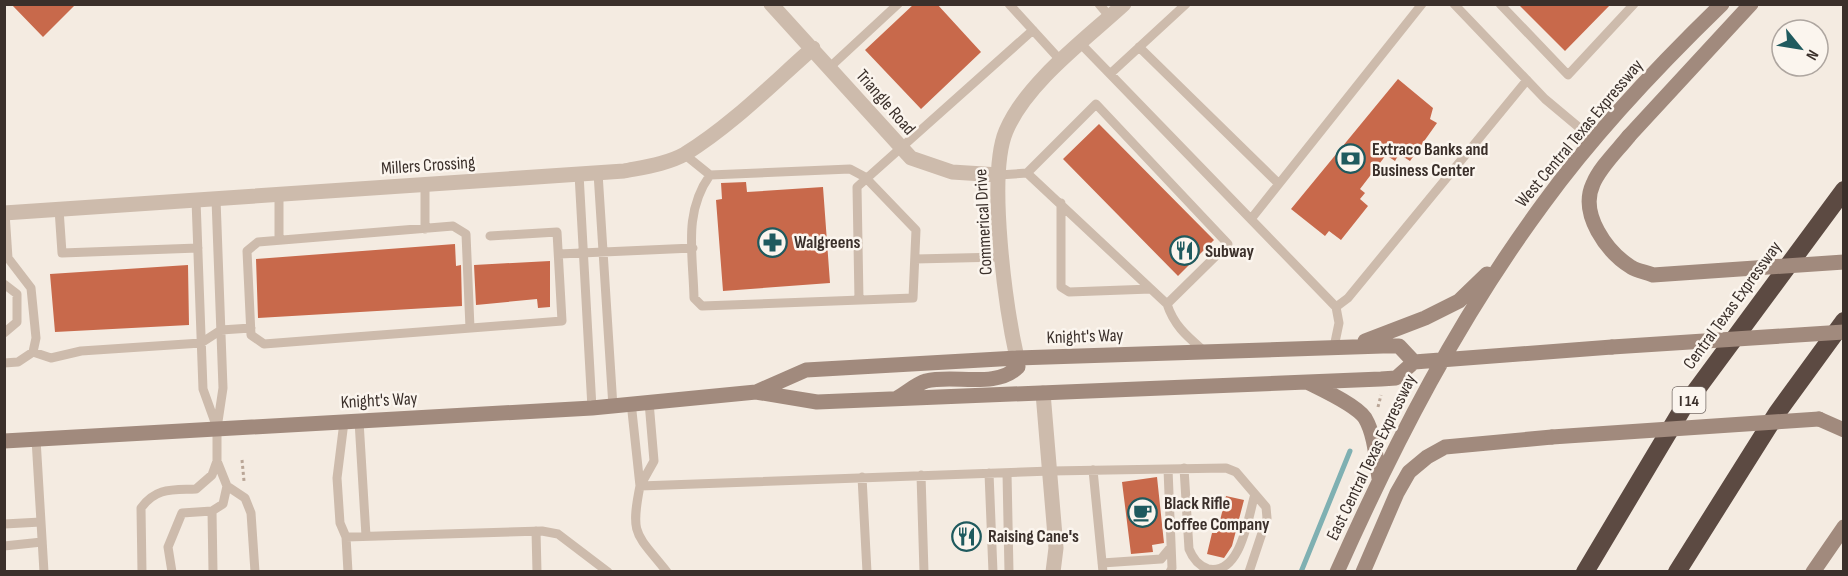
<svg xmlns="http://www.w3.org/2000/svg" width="1848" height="576" viewBox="0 0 1848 576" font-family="'Sofia Sans Condensed',sans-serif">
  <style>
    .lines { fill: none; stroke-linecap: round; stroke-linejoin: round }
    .stream { stroke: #7fb0b2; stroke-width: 5 }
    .building { fill: #c8694b }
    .path { stroke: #b9a596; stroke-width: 3; stroke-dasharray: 3 3; stroke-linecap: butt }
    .lane { stroke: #cdbbac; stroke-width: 9 }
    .street { stroke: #cdbbac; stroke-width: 15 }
    .secondary { stroke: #a18a7d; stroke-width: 15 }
    .highway { stroke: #5c4a42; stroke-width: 18 }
    .secondary-bridge { stroke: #a18a7d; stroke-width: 15 }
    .labels { text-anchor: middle; stroke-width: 5; stroke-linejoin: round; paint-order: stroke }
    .shield { fill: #fbf5ee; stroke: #756b66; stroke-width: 1.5 }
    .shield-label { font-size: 16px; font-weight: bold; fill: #3b302b }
    .street-label { font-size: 18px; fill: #3b302b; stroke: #fbf5ee }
    .poi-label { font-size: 18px; font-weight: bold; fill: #3b302b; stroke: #fbf5ee; text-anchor: start }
  </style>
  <rect width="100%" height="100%" fill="#f4ebe1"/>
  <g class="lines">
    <path class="stream" d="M1301,572l49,-121"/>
  </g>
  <path class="building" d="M11,4h65l-33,33z
    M914,4h23l44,48 -60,57 -56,-59z
    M1518,4h93l-46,47z
    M1398,79l35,29 -3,11 7,4 -27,38 -11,-7 -4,7 -9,-6 -26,34 5,4 -5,6 8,7 -27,34 -12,-9 -4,5 -34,-27z
    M1099,124l115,116 -36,36 -115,-117z
    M746,182l1,10 76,-5 7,96 -107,8 -7,-91 6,-1 -1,-16z
    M455,244l1,22 5,-1 1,41 -204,12 -2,-59z
    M550,261v46l-12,1 -1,-9 -61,6 -2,-40z
    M188,265l1,60 -134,7 -5,-58z
    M1157,477l7,66 -12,2 1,7 -22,2 -9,-72z
    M1226,496l18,4 -12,46 -8,12 -17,-4 5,-21h5z"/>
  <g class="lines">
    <path class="path" d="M1378,407l3,-12
      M242,460l2,21"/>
    <path class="lane" d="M1009,4l53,58
      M1099,4l11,13
      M1454,4l91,95 49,41
      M1500,4l68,71 66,-71
      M1081,44l255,263 3,16 -5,24
      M1139,47l139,136
      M830,67l68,-63
      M1110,74l76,-70
      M684,154l26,21
      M850,169l15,8 51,53 -3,68 -211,8 -8,-8c-1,-45 -11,-85 16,-123z
      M598,173l15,234
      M579,174l13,234
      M999,175l28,-2
      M279,194v46
      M196,200l7,189 13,36
      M1061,203v84l8,5 82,-3
      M59,209l3,44 136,-5
      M1251,219l171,-215
      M425,229v-44
      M559,254l134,-6
      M915,259l87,-2
      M4,284l13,10v28l-13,11
      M859,300l-2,-113 176,-157
      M1167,304l61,-60 -132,-140 -69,69 140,131c7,22 21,33 37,47
      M1336,307l12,-9 179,-218
      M470,328l-4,-94 -13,-8 -195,16 -11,9 4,84 13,9 298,-23 -5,-89 -67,4
      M33,352l18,6 30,-7 120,-8 20,-13 30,-2
      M4,363l14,-1 15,-10 3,-14 -5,-50 -23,-30 -3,-45
      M631,402l9,84 14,-25 -5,-59
      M359,421l7,115
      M344,422l-7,56 3,45 6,14 2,35
      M36,439l8,133
      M1184,468l5,81c4,10 9,16 19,20 33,7 40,-52 47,-75
      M1168,469l4,99 -2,4
      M1093,470l10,102
      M989,473l4,99
      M1007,473l2,99
      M921,475l3,97
      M862,477l5,95
      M227,486l18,12 6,15 4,59
      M212,511l1,61
      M4,524l37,-2
      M536,531l1,41
      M346,537l196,-6 16,3 50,38
      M4,546l38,-4
      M1102,563l59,-4 10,-12
      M142,572l-1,-64c15,-21 32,-18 55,-19l16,-14 5,-14
      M172,572l-4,-25 14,-34 30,-2 11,-7 4,-18 -10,-25v-33l6,-40 -7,-189
      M667,572c-31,-39 -37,-36 -27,-86l411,-15 175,-3 10,4 30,35 1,11 -18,54"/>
    <path class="street" d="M771,4l140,154 41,14 47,3
      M4,213l620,-42c20,-4 43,-7 61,-17 47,-29 87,-70 128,-106
      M1017,358c-11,-49 -30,-182 -11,-227 20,-48 80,-92 118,-127
      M1043,393l13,155 -3,24"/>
    <path class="secondary" d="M1629,136l122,-132
      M1365,341l60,-23 34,-17 28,-27
      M1309,383c14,7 47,22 56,35 10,17 11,41 14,60
      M756,392l50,-22 211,-12 366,-12h16l15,16
      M897,398c9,-5 19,-14 29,-17 28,-7 70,8 92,-14l-1,-9
      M1819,419l25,11
      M4,441l588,-33 164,-16 61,10 564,-23 15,-1 18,-16 198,-15
      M1337,572c58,-130 122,-254 206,-368 52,-72 115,-138 179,-200
      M1363,572l34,-79 12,-21 18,-15 18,-10 107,-10
      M1813,572l31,-45"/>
    <path class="highway" d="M1585,572l98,-164 161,-218
      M1677,572l100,-159 67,-92"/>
    <path class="secondary-bridge" d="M1629,136c-11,14 -29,31 -36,48 -14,30 14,68 38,83 6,4 15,5 22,8l191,-13
      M1612,347l232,-15
      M1552,437l267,-18"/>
  </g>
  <defs>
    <symbol id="bank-ring" viewBox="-11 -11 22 22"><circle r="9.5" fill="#fbf5ee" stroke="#1f5a5e" stroke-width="1.5"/><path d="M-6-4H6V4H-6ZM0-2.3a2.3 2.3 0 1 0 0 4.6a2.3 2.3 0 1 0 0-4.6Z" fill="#1f5a5e"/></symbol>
    <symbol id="pharmacy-ring" viewBox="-11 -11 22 22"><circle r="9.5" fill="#fbf5ee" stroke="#1f5a5e" stroke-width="1.5"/><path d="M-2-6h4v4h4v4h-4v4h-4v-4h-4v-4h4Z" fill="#1f5a5e"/></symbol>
    <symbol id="restaurant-ring" viewBox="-11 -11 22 22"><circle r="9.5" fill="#fbf5ee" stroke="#1f5a5e" stroke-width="1.5"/><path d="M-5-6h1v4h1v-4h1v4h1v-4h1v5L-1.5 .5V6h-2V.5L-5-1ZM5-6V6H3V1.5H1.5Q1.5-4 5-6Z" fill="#1f5a5e"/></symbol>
    <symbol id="cafe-ring" viewBox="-11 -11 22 22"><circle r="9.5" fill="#fbf5ee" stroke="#1f5a5e" stroke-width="1.5"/><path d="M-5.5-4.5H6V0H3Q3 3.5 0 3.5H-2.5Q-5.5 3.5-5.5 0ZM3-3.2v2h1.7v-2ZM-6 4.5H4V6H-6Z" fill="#1f5a5e"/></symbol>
  </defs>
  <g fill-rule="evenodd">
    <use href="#bank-ring" x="1334" y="142" width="33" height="33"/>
    <use href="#pharmacy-ring" x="756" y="226" width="33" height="33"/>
    <use href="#restaurant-ring" x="1168" y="234" width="33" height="33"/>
    <use href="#cafe-ring" x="1126" y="496" width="33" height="33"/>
    <use href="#restaurant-ring" x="950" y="520" width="33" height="33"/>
  </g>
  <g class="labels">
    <rect class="shield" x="1672.5" y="387" width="33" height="26" rx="4.5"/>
    <g class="shield-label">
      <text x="1689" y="406">I 14</text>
    </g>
    <g class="street-label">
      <text transform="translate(886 102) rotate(49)" y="6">Triangle Road</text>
      <text transform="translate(1579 133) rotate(-50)" y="6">West Central Texas Expressway</text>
      <text transform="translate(428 165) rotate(-4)" y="6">Millers Crossing</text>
      <text transform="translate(983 222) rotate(-93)" y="6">Commerical Drive</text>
      <text transform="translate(1732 305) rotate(-54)" y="6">Central Texas Expressway</text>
      <text transform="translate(1085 336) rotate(-2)" y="6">Knight's Way</text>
      <text transform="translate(379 400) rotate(-3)" y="6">Knight's Way</text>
      <text transform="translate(1371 457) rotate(-64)" y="6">East Central Texas Expressway</text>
    </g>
    <g class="poi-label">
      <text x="1372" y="155">Extraco Banks and<tspan x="1372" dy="21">Business Center</tspan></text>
      <text x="794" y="248">Walgreens</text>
      <text x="1205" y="257">Subway</text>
      <text x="1164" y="509">Black Rifle<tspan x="1164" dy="21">Coffee Company</tspan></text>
      <text x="988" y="542">Raising Cane's</text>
    </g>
  </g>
  <rect width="1848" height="576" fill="none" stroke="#3b302b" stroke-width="12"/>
  <g transform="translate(1800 48) rotate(120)"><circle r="28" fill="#fbf5ee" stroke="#aea6a0" stroke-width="1.5"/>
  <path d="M0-4.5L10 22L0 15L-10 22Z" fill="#1f5a5e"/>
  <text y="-9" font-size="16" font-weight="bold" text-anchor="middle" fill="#3b302b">N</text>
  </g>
</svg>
